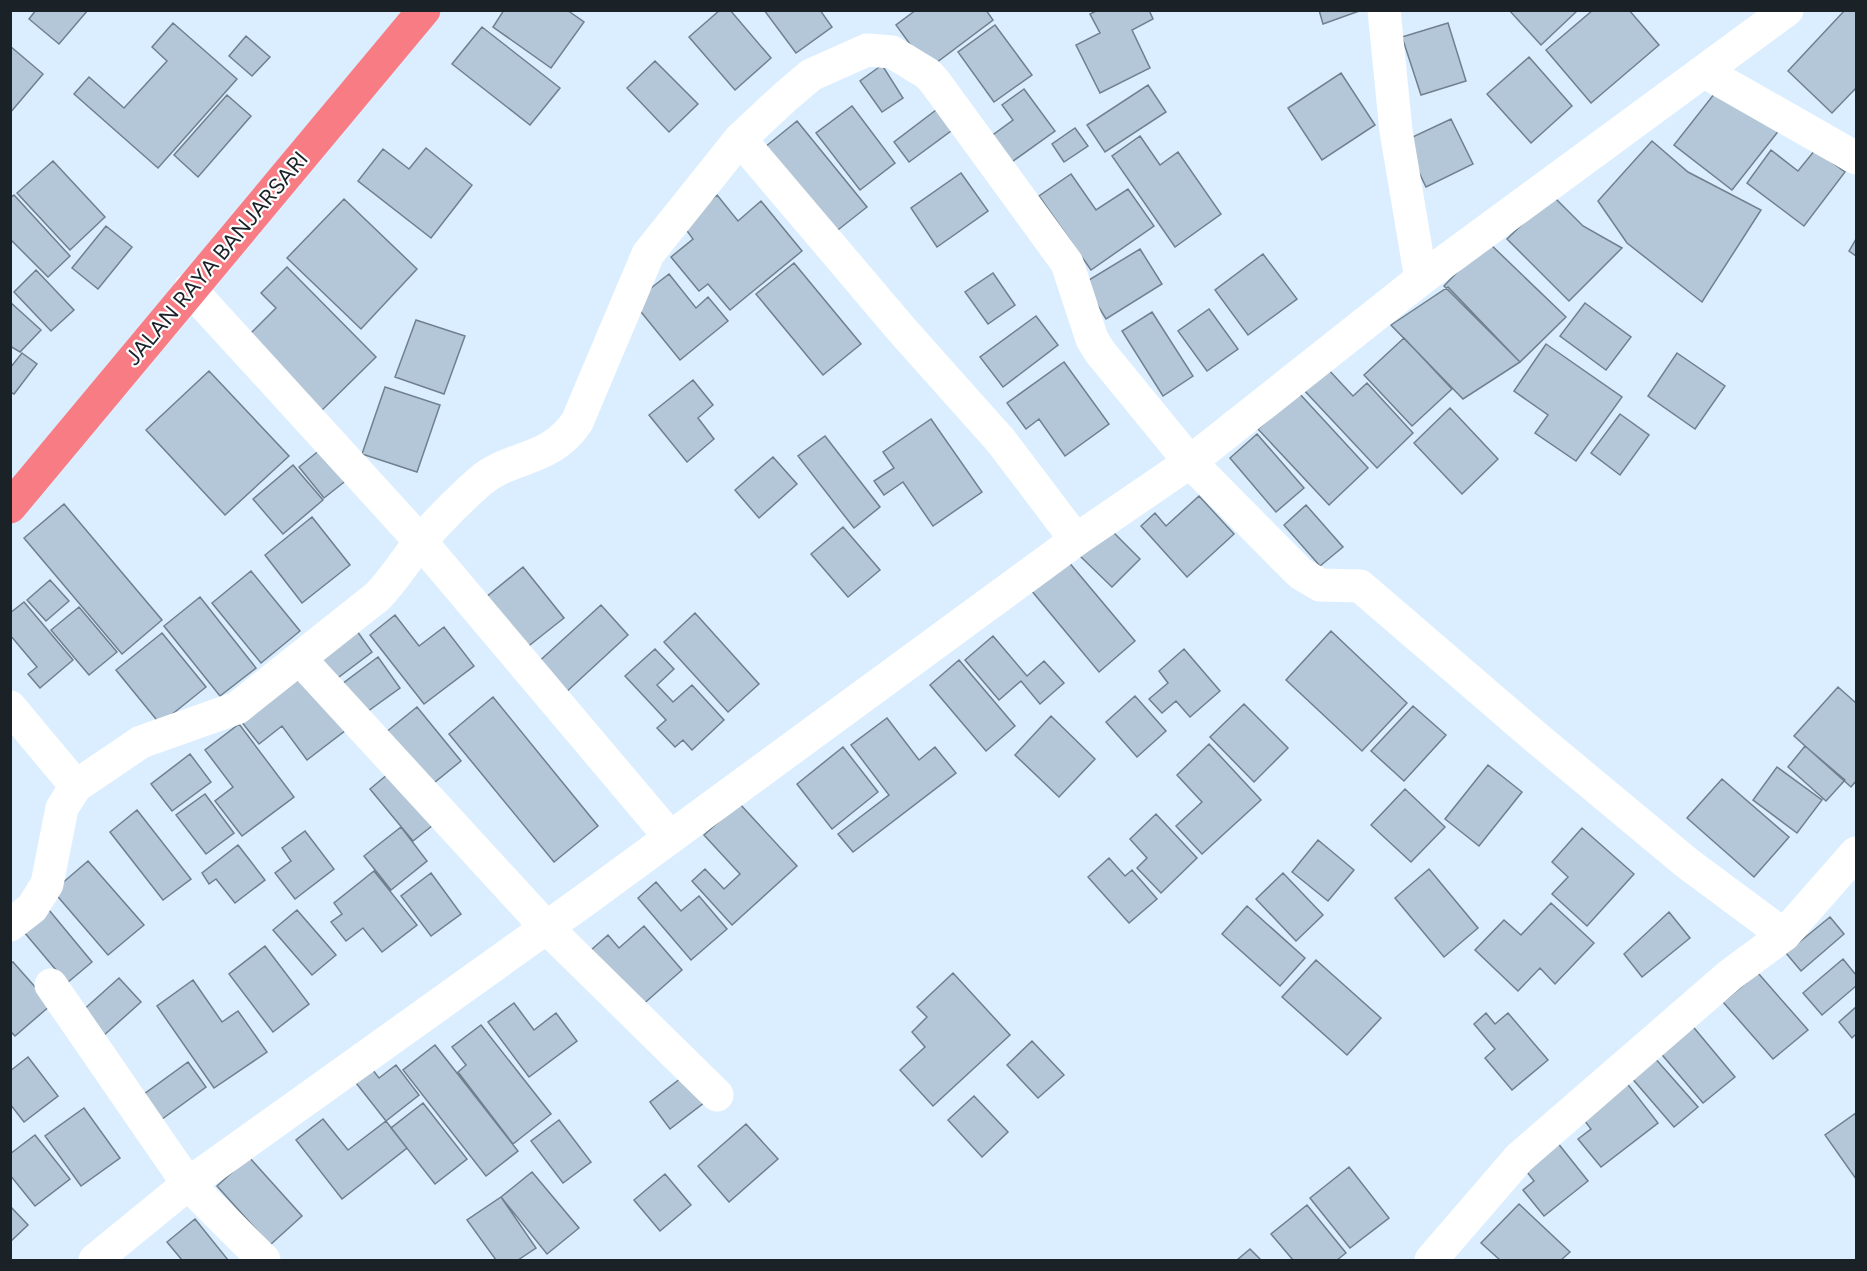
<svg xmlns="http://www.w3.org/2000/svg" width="1867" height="1271" viewBox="0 0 1867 1271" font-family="Figtree,sans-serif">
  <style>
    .building { fill: #b4c7d8; stroke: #6f808f; stroke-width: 1.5 }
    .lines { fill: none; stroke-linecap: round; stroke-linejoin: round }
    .minor { stroke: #fff; stroke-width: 33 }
    .highway { stroke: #f87c84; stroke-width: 33 }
    .labels { text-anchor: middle; stroke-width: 4.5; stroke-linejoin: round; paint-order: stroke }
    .street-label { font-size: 22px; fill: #1a2127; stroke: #fff }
  </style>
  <rect width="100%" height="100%" fill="#dbeeff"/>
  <path class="building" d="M36,10h52l-29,34 -30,-25z
    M504,10h63l17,12 -33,46 -58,-41z
    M720,10h10l41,48 -36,32 -46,-53z
    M764,10h56l12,17 -36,26z
    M916,10h70l7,10 -65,49 -32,-44z
    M1098,10h51l4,9 -21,11 18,38 -50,25 -24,-48 24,-12 -10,-19z
    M1319,10h43l-39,14z
    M1509,10h69l-37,35z
    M1593,10h36l30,35 -68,58 -45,-53z
    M1845,10h11v78l-24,25 -44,-42z
    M173,23l64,56 -79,89 -84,-74 15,-17 35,31 43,-47 -15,-14z
    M1448,23l18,58 -45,14 -19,-58z
    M995,25l37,50 -38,27 -36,-50z
    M482,27l78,61 -30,37 -78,-61z
    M246,36l24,21 -18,19 -23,-20z
    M10,46l33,28 -33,39z
    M1529,57l43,49 -41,37 -44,-49z
    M655,61l43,43 -29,28 -42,-44z
    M882,65l21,33 -21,14 -22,-31z
    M1341,73l34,52 -53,35 -34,-52z
    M1722,84l58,45 -48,61 -58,-45z
    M1148,85l18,27 -61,40 -18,-27z
    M1024,89l31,42 -46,33 -19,-27 23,-17 -11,-15z
    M227,95l24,21 -53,61 -24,-22z
    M852,106l43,57 -35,27 -44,-57z
    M940,107l15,21 -46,34 -15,-20z
    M1451,119l22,45 -47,23 -22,-46z
    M797,121l70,86 -33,26 -69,-86z
    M1075,128l13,18 -24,16 -12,-18z
    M1140,136l20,29 18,-13 43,62 -46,33 -63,-91z
    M1652,141l36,31 73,38 -59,92 -75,-59 -29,-42z
    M426,148l46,37 -41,53 -73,-57 25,-32 26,20z
    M1771,150l27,21 17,-21 30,22 -41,54 -57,-43z
    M53,161l52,56 -35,33 -53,-57z
    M961,173l27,38 -51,36 -26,-39z
    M1071,174l25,36 32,-21 26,37 -63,44 -52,-74z
    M14,195l56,61 -22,21 -38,-38v-41z
    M717,195l21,26 23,-20 41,50 -72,59 -22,-26 -9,7 -28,-34 22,-18 -11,-15z
    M1552,195l31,31 39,22 -53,53 -62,-62z
    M344,199l73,70 -56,60 -74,-71z
    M106,226l26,21 -34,42 -26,-21z
    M1856,239v17l-7,-5z
    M1487,241l79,76 -46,45 -76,-76z
    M1140,249l22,35 -56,35 -22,-36z
    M1263,254l34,45 -49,36 -33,-45z
    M794,263l67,81 -38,31 -67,-81z
    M287,267l89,90 -59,58 -74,-74 33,-33 -15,-15z
    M36,270l38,40 -23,21 -37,-39z
    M993,273l22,32 -27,19 -23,-32z
    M669,274l27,34 12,-11 20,24 -48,39 -47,-58z
    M1448,287l72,75 -57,37 -72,-74z
    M10,302l31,28 -21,22 -10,-6z
    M1585,303l46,34 -25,33 -46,-34z
    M1209,309l29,40 -31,22 -29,-40z
    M1152,312l41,64 -30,20 -41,-65z
    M1036,316l22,29 -55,42 -23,-30z
    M416,320l49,16 -21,58 -49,-17z
    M1404,338l48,51 -40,37 -48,-51z
    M1546,344l76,53 -46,64 -41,-28 13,-18 -34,-24z
    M22,353l15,11 -23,30 -4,-2v-24z
    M1677,353l48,33 -30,43 -47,-33z
    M1064,362l45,62 -44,32 -26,-37 -13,10 -19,-26z
    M1326,367l27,29 14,-13 46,50 -36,35 -75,-80z
    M209,371l80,85 -64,59 -79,-85z
    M693,380l20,25 -15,13 16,21 -27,23 -38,-47z
    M385,387l55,18 -23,67 -55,-18z
    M1298,392l70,76 -39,37 -71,-76z
    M1450,408l48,51 -36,35 -48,-51z
    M1620,414l29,21 -29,40 -29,-22z
    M931,419l51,73 -49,34 -30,-44 -19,13 -10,-14 20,-13 -11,-16z
    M1257,434l47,54 -28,24 -46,-54z
    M825,436l55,71 -26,21 -56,-72z
    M327,444l26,31 -29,23 -25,-31z
    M773,457l24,27 -38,34 -24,-28z
    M293,465l30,35 -40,34 -30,-35z
    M1199,496l35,38 -47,43 -46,-51 14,-13 11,13z
    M64,504l98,116 -40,34 -98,-116z
    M1306,505l37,42 -23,19 -36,-41z
    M312,517l38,48 -48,38 -37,-48z
    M843,527l37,43 -32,27 -37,-43z
    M1109,528l31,31 -28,28 -32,-31z
    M1062,554l73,87 -36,31 -73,-88z
    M523,567l41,51 -43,34 -41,-50z
    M251,571l49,60 -39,32 -49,-60z
    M50,580l19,21 -23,20 -19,-21z
    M200,597l56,71 -36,28 -56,-70z
    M24,602l49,58 -33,28 -12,-14 9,-7 -27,-32v-22z
    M601,605l27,30 -65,60 -28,-30z
    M79,607l38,45 -28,23 -38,-45z
    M695,613l64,71 -31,28 -64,-70z
    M395,615l24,31 25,-19 30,39 -50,38 -54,-69z
    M352,624l20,28 -41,31 -21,-28z
    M1331,631l76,72 -45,48 -76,-71z
    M162,633l44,54 -46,37 -44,-54z
    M993,636l34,40 17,-15 20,22 -24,21 -19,-23 -22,19 -34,-40z
    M655,649l19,20 -17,16 16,17 19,-17 32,35 -32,30 -9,-10 -8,7 -18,-19 9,-8 -41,-44z
    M1184,649l36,42 -30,26 -14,-16 -14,12 -13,-14 19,-16 -9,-12z
    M378,657l22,31 -36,26 -22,-30z
    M959,660l56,66 -29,25 -56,-66z
    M300,669l46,61 -39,30 -25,-34 -23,18 -22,-28z
    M1838,687l18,16v78l-5,6 -57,-51z
    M1135,696l31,35 -29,26 -31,-35z
    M493,697l105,129 -44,36 -105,-128z
    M1244,704l44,44 -34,34 -44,-45z
    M1413,706l33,29 -42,46 -33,-30z
    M417,707l44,54 -37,30 -44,-54z
    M1051,716l44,43 -36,38 -44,-42z
    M887,718l32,42 16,-13 21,26 -103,79 -15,-18 51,-39 -38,-50z
    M239,724l55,73 -52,39 -27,-35 18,-14 -28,-37z
    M1209,744l52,56 -59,54 -26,-28 26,-24 -25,-27z
    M1805,746l40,34 -19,21 -38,-34z
    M843,747l35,45 -46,37 -35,-45z
    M190,754l21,28 -39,29 -21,-27z
    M1488,765l34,27 -43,54 -34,-27z
    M1777,767l45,33 -25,33 -44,-33z
    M394,769l43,53 -24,19 -43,-52z
    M1722,779l67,58 -35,40 -67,-59z
    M1405,789l40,38 -34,35 -40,-37z
    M205,794l29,39 -28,21 -30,-39z
    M739,803l58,63 -65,59 -40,-44 13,-12 19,20 16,-15 -36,-39z
    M137,810l54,69 -28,21 -53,-68z
    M1156,814l41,44 -36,35 -24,-25 10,-10 -17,-19z
    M401,827l26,34 -36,29 -27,-34z
    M1582,828l52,46 -47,52 -35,-32 16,-17 -16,-15z
    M305,831l29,38 -39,30 -20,-26 16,-12 -9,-13z
    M1318,840l36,30 -26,31 -36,-29z
    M238,845l27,35 -30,23 -19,-24 -7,5 -7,-11z
    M1109,858l16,18 7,-6 25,29 -28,24 -41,-46z
    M88,861l56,64 -36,30 -55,-64z
    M1429,869l49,59 -34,29 -49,-59z
    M374,871l43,54 -35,27 -19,-24 -17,13 -15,-19 11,-8 -8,-11z
    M431,873l30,41 -30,22 -30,-40z
    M1283,873l40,42 -27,26 -40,-42z
    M656,882l25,29 18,-15 28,33 -36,31 -53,-62z
    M1551,903l43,40 -39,41 -15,-16 -22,23 -43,-41 29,-30 17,15z
    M44,904l48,58 -25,21 -48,-57z
    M1247,906l58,52 -25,28 -58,-52z
    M297,910l39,45 -24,20 -39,-45z
    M1669,912l21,26 -48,39 -18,-23z
    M1830,917l14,17 -43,37 -15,-18z
    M644,926l38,44 -42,37 -49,-57 17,-15 11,13z
    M265,946l44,58 -36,28 -44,-58z
    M1843,959l13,16v11l-34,29 -19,-22z
    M1316,960l65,58 -34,37 -65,-58z
    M13,962l38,43 -36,31 -5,-5v-67z
    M953,973l57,62 -77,71 -33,-36 25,-23 -13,-15 15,-15 -10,-10z
    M1758,973l50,57 -35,29 -50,-57z
    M119,978l22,24 -39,35 -21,-25z
    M193,980l29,42 16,-11 29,41 -53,36 -57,-82z
    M514,1003l20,27 22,-17 21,28 -48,36 -41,-55z
    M1856,1007v27l-4,4 -13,-16z
    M1486,1013l9,11 13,-11 40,47 -36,30 -27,-32 10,-9 -21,-25z
    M1690,1023l45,54 -32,26 -45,-53z
    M481,1025l70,89 -38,30 -55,-72 8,-7 -14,-18z
    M1032,1041l32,34 -26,23 -31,-33z
    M435,1045l83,106 -32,25 -83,-106z
    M1653,1056l45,51 -24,20 -44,-51z
    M28,1057l30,39 -34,26 -14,-18v-33z
    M188,1062l18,25 -48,35 -18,-25z
    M369,1065l10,13 17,-13 23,30 -33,26 -33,-42z
    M685,1075l20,27 -35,27 -20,-27z
    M1622,1077l36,46 -57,44 -23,-28 13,-10 -13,-17z
    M974,1096l34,36 -26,25 -34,-37z
    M423,1103l44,56 -32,25 -44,-56z
    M84,1108l36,50 -39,28 -36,-50z
    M1856,1113v66l-31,-44z
    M323,1119l25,31 38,-29 21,27 -65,51 -46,-59z
    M559,1120l32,42 -28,21 -32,-42z
    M746,1124l32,35 -49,43 -31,-36z
    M35,1135l35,44 -35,27 -25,-31v-21z
    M1553,1137l35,44 -44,35 -21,-26 11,-9 -14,-18z
    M249,1157l53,59 -32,29 -53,-59z
    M1349,1167l40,51 -39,30 -40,-50z
    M532,1172l47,56 -32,26 -46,-57z
    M665,1174l26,31 -31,26 -26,-31z
    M501,1197l35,51 -18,12h-22l-29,-40z
    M1519,1204l51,48 -9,8h-61l-19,-17z
    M1307,1205l39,48 -9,7h-44l-22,-26z
    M10,1206l18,19 -18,17z
    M195,1219l33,41h-46l-15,-18z
    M1250,1249l11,11h-24z"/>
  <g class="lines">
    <path class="minor" d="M1384,10l12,121 25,148
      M1705,72l151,86
      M740,139l162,191 99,111 75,99
      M190,289l231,253 249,295
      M300,659l246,268 171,168
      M10,707l66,79
      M10,925l22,-17 15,-24 15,-76 14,-22 65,-44 96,-34 141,-112c16,-17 28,-36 42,-54 17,-20 38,-41 58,-59 32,-29 70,-19 99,-61l71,-168 92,-115 44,-41 27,-23 56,-25 25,2 36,22 7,8 132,181 25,76 8,13 90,110 110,111 20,12 40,1 178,153 149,124 97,72
      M51,985l137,199 76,76
      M95,1260l93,-76 397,-284 491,-360 114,-78 231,-183 366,-269
      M1431,1260l88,-102 211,-183 54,-40 72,-82"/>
    <path class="highway" d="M10,507l414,-497"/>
  </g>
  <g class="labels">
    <g class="street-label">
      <text transform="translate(216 258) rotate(-50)" y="8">JALAN RAYA BANJARSARI</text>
    </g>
  </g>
  <rect width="1867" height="1271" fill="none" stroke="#1a2127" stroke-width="24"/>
</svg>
